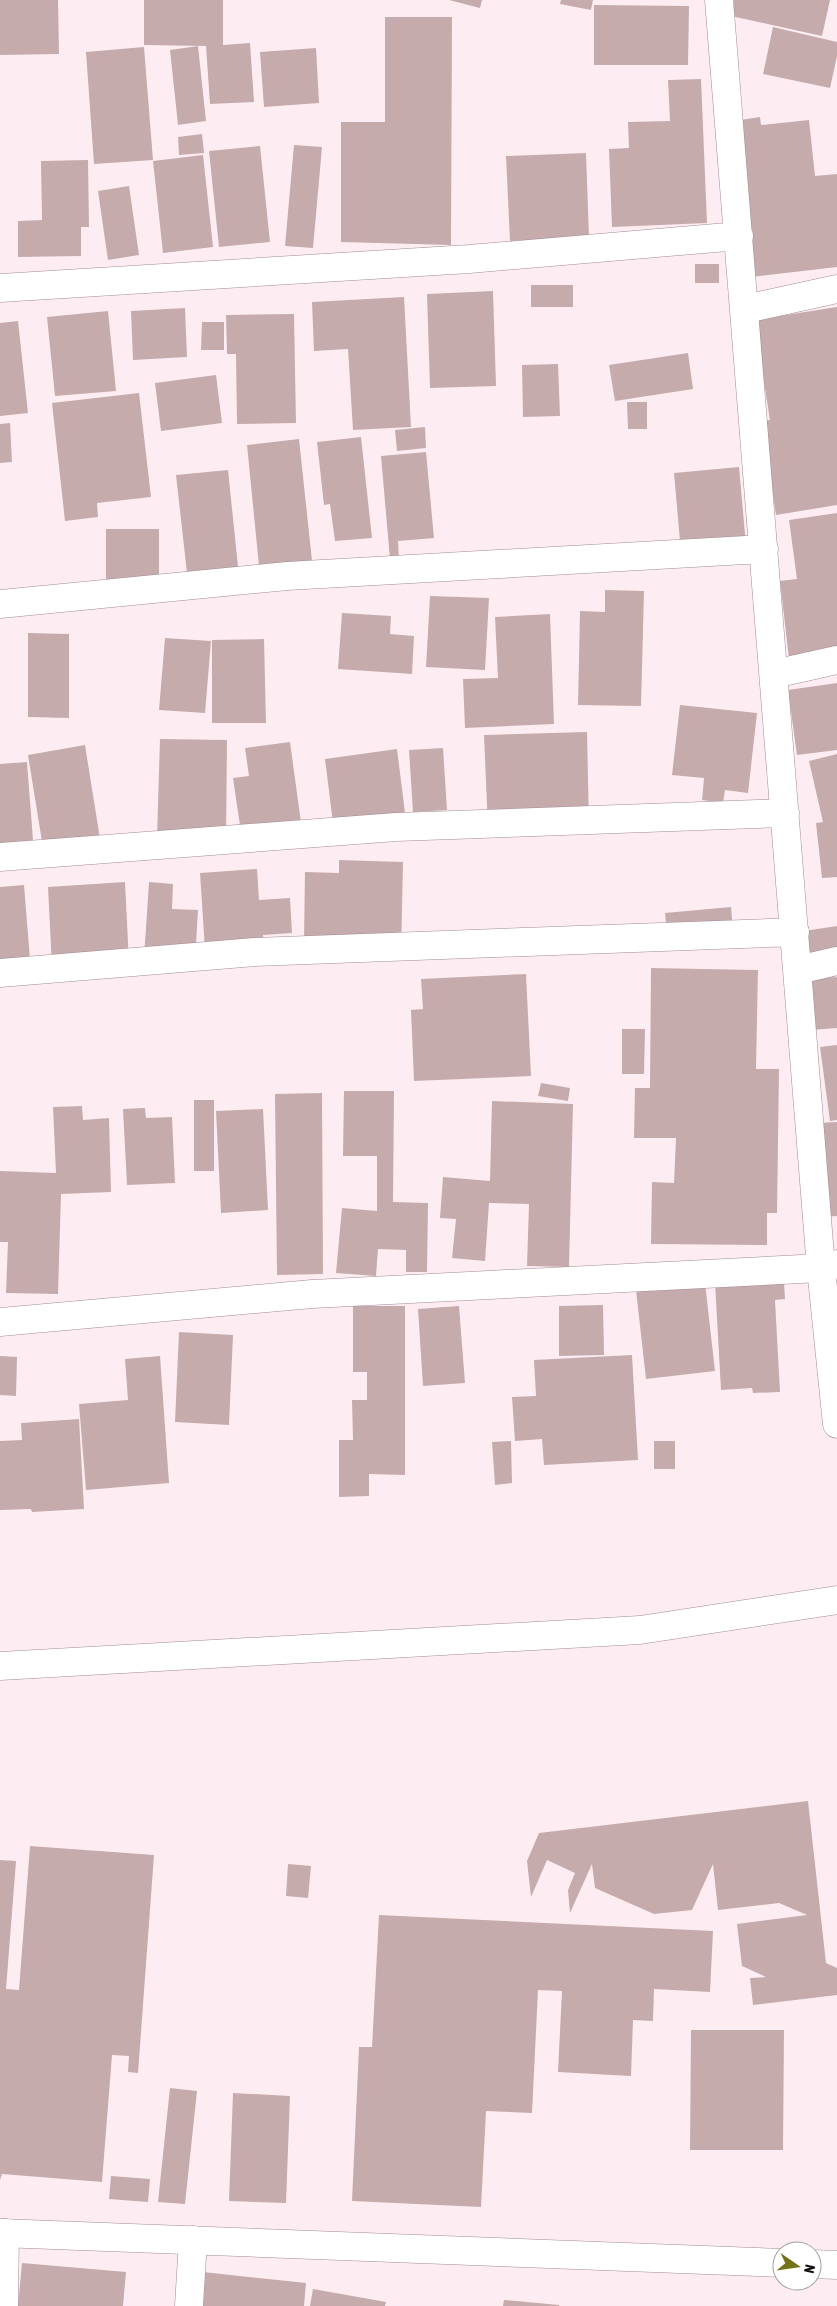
<svg xmlns="http://www.w3.org/2000/svg" width="837" height="2306" viewBox="0 0 837 2306" font-family="'Asap Condensed',sans-serif">
  <style>
    .building { fill: #c6abac }
    .lines { fill: none; stroke-linecap: round; stroke-linejoin: round }
    .minor-casing { stroke: #a38b94; stroke-width: 29 }
    .tertiary-casing { stroke: #a38b94; stroke-width: 29 }
    .minor { stroke: #fff; stroke-width: 28 }
    .tertiary { stroke: #fff; stroke-width: 28 }
  </style>
  <rect width="100%" height="100%" fill="#fdedf3"/>
  <path class="building" d="M0,0h58l1,54 -59,1z
    M144,0h79v45l27,-2 4,59 -44,2 -4,-58 -62,-1z
    M449,0h33l-2,8z
    M561,0h32l-2,10 -31,-6z
    M734,0h96l-8,36 -91,-20z
    M594,5l95,1 -1,59h-94z
    M385,17h67l-1,228 -110,-3v-120h44z
    M773,27l64,15v14l-7,32 -67,-14z
    M198,46l8,75 -28,4 -8,-75z
    M144,47l9,113 -59,4 -8,-112z
    M316,48l3,55 -55,4 -4,-55z
    M701,79l6,144 -95,4 -3,-78 20,-1 -1,-26 42,-1 -2,-41z
    M760,117l1,8 48,-5 6,56 22,-2v93l-86,10 -17,-156z
    M202,134l2,19 -25,2 -1,-18z
    M294,145l28,2 -9,101 -28,-2z
    M260,146l10,96 -51,5 -10,-96z
    M586,153l3,84 -79,4 -4,-85z
    M203,155l10,92 -50,6 -10,-92z
    M88,160l1,67h-8v29l-63,1v-36l24,-1 -1,-59z
    M129,186l10,69 -31,5 -10,-69z
    M695,264h24v19h-24z
    M531,285h42v22h-42z
    M493,291l3,95 -66,2 -3,-94z
    M404,297l7,130 -58,3 -5,-81 -34,2 -2,-49z
    M837,307v198l-61,10 -14,-94 8,-1 -16,-100z
    M185,308l2,49 -54,3 -2,-49z
    M108,311l8,80 -61,5 -8,-79z
    M294,314l2,109 -59,1 -1,-70h-9l-1,-39z
    M18,321l10,92 -28,3v-93z
    M202,322h22v28h-23z
    M688,353l5,36 -78,12 -6,-36z
    M558,364l2,52 -37,1 -1,-52z
    M216,375l6,48 -61,8 -6,-48z
    M139,393l12,104 -54,6 1,14 -33,4 -13,-118z
    M627,402h20v27h-19z
    M10,423l2,39 -12,1v-39z
    M425,427l1,21 -29,3 -2,-21z
    M361,437l11,101 -37,3 -5,-37 -6,1 -7,-63z
    M299,439l14,131 -53,6 -13,-131z
    M426,452l8,86 -36,3 1,18h-9l-9,-103z
    M739,467l7,78 -65,7 -7,-79z
    M228,470l11,106 -51,6 -12,-107z
    M837,513v140l-48,6 -9,-78 17,-2 -8,-59z
    M106,529h53v65h-53z
    M605,590l39,1 -3,115 -63,-1 2,-94 25,1z
    M430,596l59,2 -4,72 -59,-3z
    M342,613l49,3 -1,18 24,2 -2,38 -74,-5z
    M550,614l4,110 -89,4 -2,-49 35,-1 -3,-61z
    M28,633l41,1v84l-41,-1z
    M165,638l46,3 -6,72 -46,-3z
    M264,639l2,84h-54v-83z
    M837,683v67l-40,5 -9,-65z
    M680,705l77,8 -9,80 -23,-3 -2,13 -21,-3 2,-22 -32,-3z
    M587,732l2,92 -101,4 -4,-93z
    M160,739l67,1 -1,99 -69,-1z
    M290,742l12,88 -60,9 -9,-61 16,-2 -4,-28z
    M85,745l16,100 -57,9 -16,-99z
    M443,748l4,62 -34,2 -4,-62z
    M397,749l10,80 -72,10 -10,-80z
    M837,754v123l-15,1 -6,-55 7,-1 -14,-61z
    M27,762l7,91 -34,3v-92z
    M339,860l64,2 -2,94 -97,-16 1,-68 34,1z
    M257,869l2,31 31,-2 2,35 -29,2 2,26 -59,4 -6,-92z
    M125,882l4,80 -77,5 -4,-80z
    M149,882l24,2 -1,25 26,1 -3,51 -51,-3z
    M24,885l7,87 -31,3v-88z
    M731,907l3,37 -65,6 -4,-37z
    M837,926v25l-28,5 -5,-25z
    M651,968l107,2 -2,99h23l-2,144h-10v32l-116,-1 1,-62 22,1 2,-45h-42l1,-50h15z
    M526,974l5,102 -117,5 -3,-71 12,-1 -2,-30z
    M837,977v51l-27,2 -4,-51z
    M622,1029h23l-1,45h-22z
    M837,1045v75l-7,1 -10,-74z
    M541,1083l29,5 -2,13 -30,-5z
    M344,1091h50l-1,111 35,1 -1,69h-21v-22l-28,-1 -2,27 -40,-3 6,-65 35,3v-55h-34z
    M322,1093l1,181 -46,1 -2,-181z
    M194,1100h20v71h-20z
    M492,1101l81,3 -4,163 -42,-1 2,-62 -40,-1 -4,58 -33,-3 4,-39 -16,-1 3,-41 47,4z
    M82,1106l1,14 26,-2 2,74 -50,2 -3,100 -52,-1 2,-51h-8v-71l56,2 -3,-66z
    M145,1108l1,10 26,-1 3,66 -48,2 -4,-76z
    M263,1109l5,101 -47,3 -5,-102z
    M837,1122v94l-14,1 -5,-94z
    M784,1282l1,17 -10,1 5,92 -27,1 -1,-5 -31,2 -6,-107z
    M705,1283l10,88 -69,8 -10,-89z
    M603,1305l1,50 -45,1v-50z
    M353,1306h52v169l-36,-1v22l-30,1v-57h14l-1,-40h15v-28h-14z
    M459,1306l6,77 -42,3 -5,-77z
    M179,1332l54,3 -4,90 -54,-3z
    M632,1355l6,105 -94,5 -2,-26 -27,2 -3,-44 24,-1 -2,-36z
    M0,1356l17,1 -1,39 -16,-1z
    M160,1356l9,127 -83,7 -7,-86 49,-4 -3,-41z
    M79,1419l5,90 -52,3 -1,-3 -31,1v-69l22,-1 -1,-17z
    M511,1441l1,42 -17,2 -3,-43z
    M654,1441h21v28h-21z
    M808,1801l18,162 11,5v27l-84,10 -3,-27 16,-1 -24,-11 -5,-42 70,-9 -28,-12 -61,7 -5,-46 -21,46 -38,4 -59,-26 -3,-24 -22,49 -2,-23 7,-17 -28,-13 -16,37 -4,-36 12,-28z
    M30,1846l124,9 -16,218 -10,-1 1,-16 -17,-1 -10,127 -100,-8 -2,6v-320l16,1 -10,128 13,1z
    M288,1864l23,2 -3,32 -22,-2z
    M379,1915l334,16 -3,61 -56,-3 -1,32 -20,-1 -2,56 -73,-4 4,-81 -24,-1 -6,123 -46,-2 -5,96 -129,-6 7,-154h13z
    M691,2030h93l-1,120h-93z
    M170,2088l27,3 -12,113 -27,-2z
    M233,2093l57,3 -4,107 -57,-2z
    M111,2176l39,3 -2,23 -39,-3z
    M22,2263l104,9 -3,34h-105z
    M203,2272l103,11 -2,23h-104z
    M313,2289l73,13 -1,4h-75z
    M504,2300l55,5v1h-56z"/>
  <g class="lines">
    <defs>
      <path id="minor" d="M719,0l102,1268 16,156
        M0,288l469,-29 270,-23
        M745,309l92,-20
        M0,604l287,-28 477,-27
        M774,674l63,-14
        M0,857l396,-30 389,-14
        M798,970l39,-9
        M0,973l255,-21 540,-20
        M0,1322l312,-28 509,-26 16,-4
        M0,1666l640,-36 197,-30
        M4,2306l1,-73
        M189,2306l4,-66"/>
      <path id="tertiary" d="M0,2233l782,30
        M812,2264l25,1"/>
    </defs>
    <use href="#minor" class="minor-casing"/>
    <use href="#tertiary" class="tertiary-casing"/>
    <use href="#minor" class="minor"/>
    <use href="#tertiary" class="tertiary"/>
  </g>
  <g transform="translate(797 2266) rotate(103)"><circle r="24" fill="#ffffff" stroke="#a09d9e"/>
  <path d="M0-4L9 19L0 12L-9 19Z" fill="#737216"/>
  <text y="-8" font-size="14" font-weight="bold" text-anchor="middle" fill="#120a0d">N</text>
  </g>
</svg>
